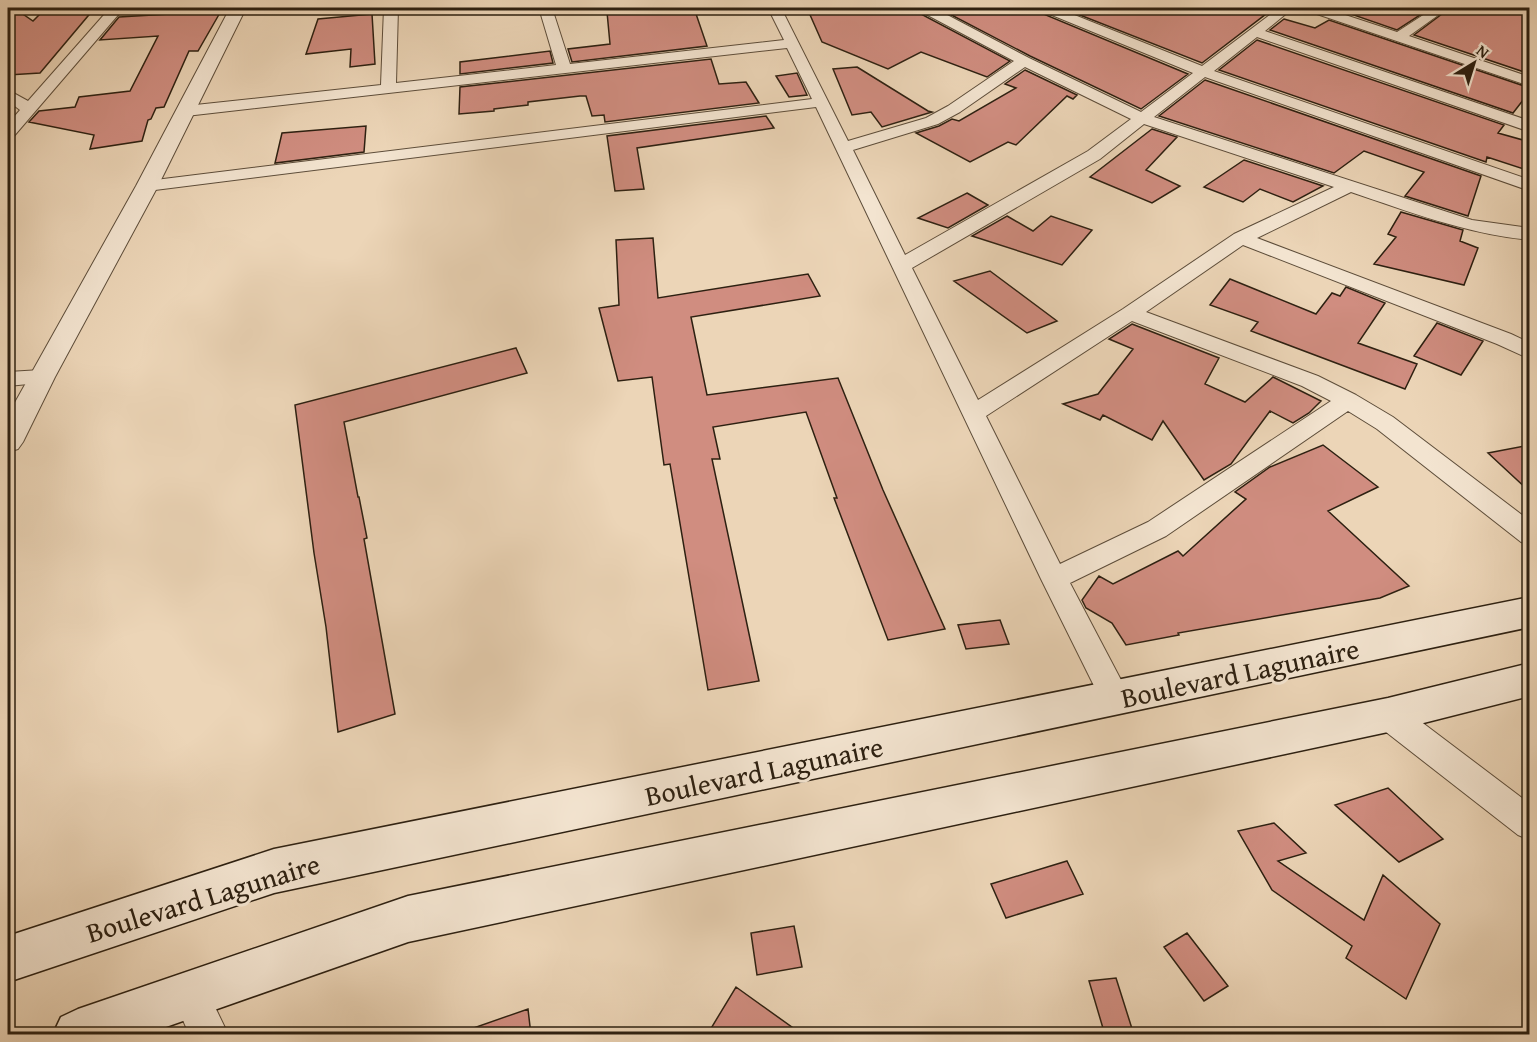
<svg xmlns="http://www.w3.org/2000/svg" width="1537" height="1042" viewBox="0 0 1537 1042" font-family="'Gentium Book Plus',serif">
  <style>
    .building { fill: #d08d80; stroke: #2d2011; stroke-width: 1.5 }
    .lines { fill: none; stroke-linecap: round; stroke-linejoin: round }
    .minor-casing { stroke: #5d4d3a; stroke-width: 2 }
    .tertiary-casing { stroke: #5d4d3a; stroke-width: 2 }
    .secondary-casing { stroke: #2d2011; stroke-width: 3 }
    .minor { fill: #f3e4d0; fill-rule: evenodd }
    .tertiary { fill: #f3e4d0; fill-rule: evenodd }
    .secondary { fill: #f3e4d0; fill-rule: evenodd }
    .labels { text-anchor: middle; stroke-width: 6; stroke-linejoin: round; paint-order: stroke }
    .near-street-label { font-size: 28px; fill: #2d2011; stroke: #f3e4d0 }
  </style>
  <rect width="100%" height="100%" fill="#ecd5b7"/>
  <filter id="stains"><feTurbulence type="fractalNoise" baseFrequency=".00333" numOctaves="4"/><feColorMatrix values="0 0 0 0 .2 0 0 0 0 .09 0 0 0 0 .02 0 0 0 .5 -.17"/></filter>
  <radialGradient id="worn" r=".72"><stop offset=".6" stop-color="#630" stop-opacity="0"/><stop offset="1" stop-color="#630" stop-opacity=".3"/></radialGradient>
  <path class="building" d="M8,8h6l19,13 8,-8 52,-3 -53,63 -32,2z
    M646,8h48l13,38 -135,16 -4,-13 42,-5 -3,-32z
    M807,8h110l2,5 91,48 -23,16 -66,-25 -33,17 -66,-27z
    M938,8h101l2,5 147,61 -47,35 -111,-53z
    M1062,8h212l-72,55z
    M1354,8h77l-34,22 -52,-18z
    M1450,8h80v66l-116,-39z
    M221,11l-23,40h-9l-25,56 -8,1 -5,11 -3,1 -6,21 -52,8 4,-14 -65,-13 10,-11 36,-4 4,-10 51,-6 28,-55 -58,4 19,-23z
    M372,14l3,50 -25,3 1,-18 -45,5 12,-35z
    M1284,19l31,9 14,-8 201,68v3l-17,22 -243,-83z
    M1257,40l247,85 -6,8 32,9v29l-43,-14 -1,5 -267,-92z
    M550,51l3,12 -93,11v-12z
    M711,59l8,25 27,-2 13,21 -154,19 -1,-7 -12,1 -6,-20h-6l-52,6v3l-34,4v2l-35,3 1,-27z
    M857,67l71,44 4,1 -50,15 -11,-15 -19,3 -19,-46z
    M1025,70l52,25 -4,4 -6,-3 -51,49 -8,-3 -38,20 -54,-29 23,-7 13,-7 7,2 57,-33 -11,-4z
    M797,73l10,22 -18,2 -13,-21z
    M1205,80l276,96 -13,40 -63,-20 19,-24 -60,-21 -30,22 -175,-57z
    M766,116l8,12 -137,20 7,41 -29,2 -8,-55z
    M366,126l-2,26 -89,11 7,-30z
    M1152,129l25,8 -31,33 34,16 -28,17 -62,-26z
    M1244,160l79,26 -30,16 -33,-13 -17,13 -39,-15z
    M967,193l21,12 -40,23 -30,-10z
    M1401,212l62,18 -3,11 18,7 -14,37 -90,-21 22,-27 -8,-3z
    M1007,216l26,15 18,-15 41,14 -30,35 -90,-29z
    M653,238l5,60 150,-24 12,22 -129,21 16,78 131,-17 45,112 62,139 -57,11 -54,-142h3l-31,-86 -93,15 7,32h-8l47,222 -51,9 -38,-226 -6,1 -12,-88 -34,4 -19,-73 20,-3 -3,-65z
    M990,271l67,50 -30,12 -73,-52z
    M1230,279l86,35 16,-21 8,3 6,-9 39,16 -27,40 59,21 -12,25 -154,-58 7,-9 -48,-17z
    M1437,323l46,18 -22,34 -47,-19z
    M1132,324l87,34 -14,26 40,18 28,-25 48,24 -12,12 -16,10 -23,-12 -39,53 -27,16 -41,-59 -11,19 -49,-25 -3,5 -37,-16 35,-10 35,-45 -24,-10z
    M516,348l11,25 -183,49 14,75h1l8,41 -3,1 31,175 -57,18 -12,-105 -12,-74 -19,-148z
    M1323,445l55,42 -50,24 81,75 -29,12 -202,35 1,2 -53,10 -14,-22 -26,-15 -4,-8 17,-24 14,8 65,-33 5,5 63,-57 -11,-7 35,-25z
    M1530,445v47l-42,-39z
    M1000,620l9,24 -43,5 -8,-24z
    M1388,788l55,51 -44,23 -64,-57z
    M1274,823l32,30 -28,8 86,59 19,-45 57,49 -34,75 -60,-41 6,-12 -80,-56 -34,-59z
    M1067,861l16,33 -77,24 -15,-34z
    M794,926l8,41 -45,8 -6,-42z
    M1187,933l41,53 -24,15 -40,-54z
    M1116,978l18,57h-29l-16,-54z
    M736,987l67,48h-96z
    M528,1009l3,26h-65l-1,-4z"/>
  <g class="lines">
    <defs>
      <path id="minor" d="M110,8h14l-110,128 -6,2v-14l12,-14 -12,-9v-11l20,11z
        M384,8h14l-2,75 160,-18 -17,-57h13l18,56 214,-24 -16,-32h13l67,133 78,-23 22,-12 66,-45 -94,-50 -1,-3h15l95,50 112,54 52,-39 -151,-62 -1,-3h16l145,58 77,-58h14l-28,23 265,90v11l-273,-95 -43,34 316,109v11l-325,-114 -51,40 318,103 58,8v12c-63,-6 -120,-28 -179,-48l-94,46 254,96 19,9v16l-33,-15 -254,-99 -97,67 172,64 38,19 37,22 137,104v24l-9,-3 -144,-113 -29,-18 -182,125 -96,47 61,116 -4,9 -11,4 -11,-4 -64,-129 -225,-472 -669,84 -6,-1 -3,-4 3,-4 6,-1 665,-82 -25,-51 -601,68 -8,-5 8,-5 195,-21zM1025,67l106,52 -43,32 -183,104 -52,-105 85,-26 22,-12zM1144,124l190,63 -100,47 -111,75 -145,91 -66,-132 188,-109zM1132,321l170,65 29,15 -183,121 -88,42 -74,-148z
        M1306,8h18l73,24 37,-24h14l-39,28 121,41v9l-222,-75z
        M41,370l8,2 3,5 -3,5 -41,4v-14z
        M1388,702l11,3 131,99v36l-12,-5 -141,-110 -4,-10 4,-10z
        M190,977l13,5 25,52h-39l-17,-39 5,-13z"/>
      <path id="tertiary" d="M230,8h16l-88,178 -103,191 -32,65 -5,7 -10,3v-37l128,-229z"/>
      <path id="secondary" d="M1530,597v30l-1256,266 -266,89v-46l266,-87z
        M1530,663v33l-142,36 -980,210 -262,92h-93l8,-17 17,-8 330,-113 980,-198z"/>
    </defs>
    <use href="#minor" class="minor-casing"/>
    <use href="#tertiary" class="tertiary-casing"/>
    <use href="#secondary" class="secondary-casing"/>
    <use href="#minor" class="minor"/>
    <use href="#tertiary" class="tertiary"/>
    <use href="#secondary" class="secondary"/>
  </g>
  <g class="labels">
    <g class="near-street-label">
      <text transform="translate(1240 673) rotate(-12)" y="10">Boulevard Lagunaire</text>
      <text transform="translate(764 771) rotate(-12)" y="10">Boulevard Lagunaire</text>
      <text transform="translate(203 898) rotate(-17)" y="10">Boulevard Lagunaire</text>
    </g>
  </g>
  <rect width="1537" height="1042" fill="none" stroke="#ecd5b7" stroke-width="30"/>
  <rect x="9" y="9" width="1519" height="1024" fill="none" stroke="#2d2011" stroke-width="3"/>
  <rect x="15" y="15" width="1507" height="1012" fill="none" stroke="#2d2011" stroke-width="1.5"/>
  <g transform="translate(1474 63) rotate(38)" stroke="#f3e4d0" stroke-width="4.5" paint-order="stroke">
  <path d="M0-4.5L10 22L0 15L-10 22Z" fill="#2d2011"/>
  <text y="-9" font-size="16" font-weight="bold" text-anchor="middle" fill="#2d2011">N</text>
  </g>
  <rect width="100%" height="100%" filter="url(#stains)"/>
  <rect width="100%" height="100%" fill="url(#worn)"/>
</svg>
